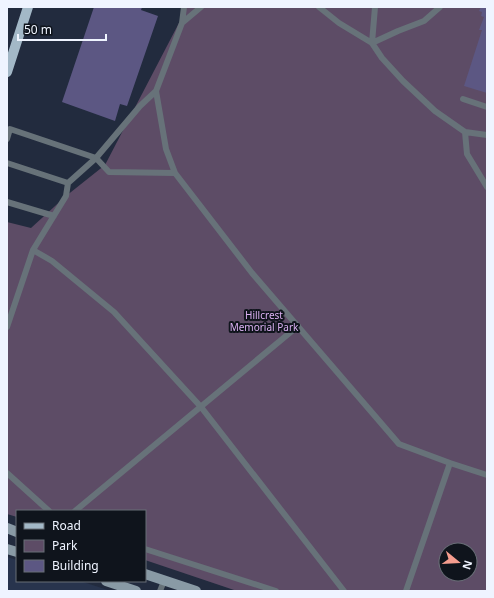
<svg xmlns="http://www.w3.org/2000/svg" width="494" height="598" viewBox="0 0 494 598" font-family="'Noto Sans',sans-serif">
  <style>
    .built { fill: #28344d }
    .green { fill: #5d4c66; fill-rule: evenodd }
    .building { fill: #5c5783 }
    .lines { fill: none; stroke-linecap: round; stroke-linejoin: round }
    .lane { stroke: #677279; stroke-width: 6 }
    .secondary { stroke: #899aa5; stroke-width: 10 }
    .primary { stroke: #a3b8c7; stroke-width: 10 }
    .labels { text-anchor: middle; stroke-width: 4; stroke-linejoin: round; paint-order: stroke }
    .park-label { font-size: 10px; fill: #dab0f1; stroke: #0f141c }
  </style>
  <rect width="100%" height="100%" fill="#222b3e"/>
  <path class="built" d="M7,557l10,3v21h63l31,10h-104z"/>
  <path class="green" d="M185,7h302v584h-250l-92,-31v-49h-128v6l-10,-3v-292l24,6 35,-32 39,-31 75,-144zM446,550h24v24h-24z"/>
  <path class="building" d="M94,7h48l-1,3 17,6 -31,90 -7,-2 -5,17 -53,-19z
    M481,7h6v86l-23,-7 18,-56h-3l5,-13 -3,-1 1,-4 -3,-1z"/>
  <g class="lines">
    <path class="lane" d="M201,7l-19,16 -26,68 10,58 9,24 77,100 147,171 51,19
      M319,7l20,16 33,20 10,15 21,23 32,30 30,21 22,3
      M182,23l2,-16
      M372,43l26,-12 26,-10 16,-14
      M372,43l3,-36
      M463,99l24,8
      M465,132l2,22 20,33
      M7,139l3,-10 86,29 13,14 66,1
      M7,163l61,20
      M7,202l47,14
      M33,250l19,11 62,51 87,95 143,184
      M7,327l26,-77 33,-54 2,-13 28,-25 44,-52 16,-15
      M7,473l42,38
      M75,511l223,-185
      M145,549l131,42
      M160,591l4,-10
      M406,591l44,-128 37,12"/>
    <path class="secondary" d="M7,528l10,4
      M7,549l10,3
      M145,574l51,17
      M106,581l30,10"/>
    <path class="primary" d="M7,72l21,-65"/>
  </g>
  <g class="labels">
    <g class="park-label">
      <text x="264" y="319">Hillcrest<tspan x="264" dy="12">Memorial Park</tspan></text>
    </g>
  </g>
  <rect width="494" height="598" fill="none" stroke="#eff4ff" stroke-width="16"/>
  <rect x="16" y="510" width="130" height="72" fill="#0f141c" stroke="#696e77"/>
  <rect x="24" y="523" width="20" height="6" fill="#a3b8c7" stroke="#696e77"/>
  <text x="52" y="530" font-size="12" fill="#eff4ff">Road</text>
  <rect x="24" y="540" width="20" height="12" fill="#5d4c66" stroke="#696e77"/>
  <text x="52" y="550" font-size="12" fill="#eff4ff">Park</text>
  <rect x="24" y="560" width="20" height="12" fill="#5c5783" stroke="#696e77"/>
  <text x="52" y="570" font-size="12" fill="#eff4ff">Building</text>
  <g transform="translate(458 562) rotate(108)"><circle r="19" fill="#0f141c" stroke="#696e77"/>
  <path d="M0-3L7 15L0 10L-7 15Z" fill="#f59d8f"/>
  <text y="-6" font-size="11" font-weight="bold" text-anchor="middle" fill="#eff4ff">N</text>
  </g>
  <path d="M18 34v6h88v-6" fill="none" stroke="#eff4ff" stroke-width="2"/>
  <text x="24" y="34" font-size="12" fill="#eff4ff" stroke="#0f141c" stroke-width="3" paint-order="stroke">50 m</text>
</svg>
